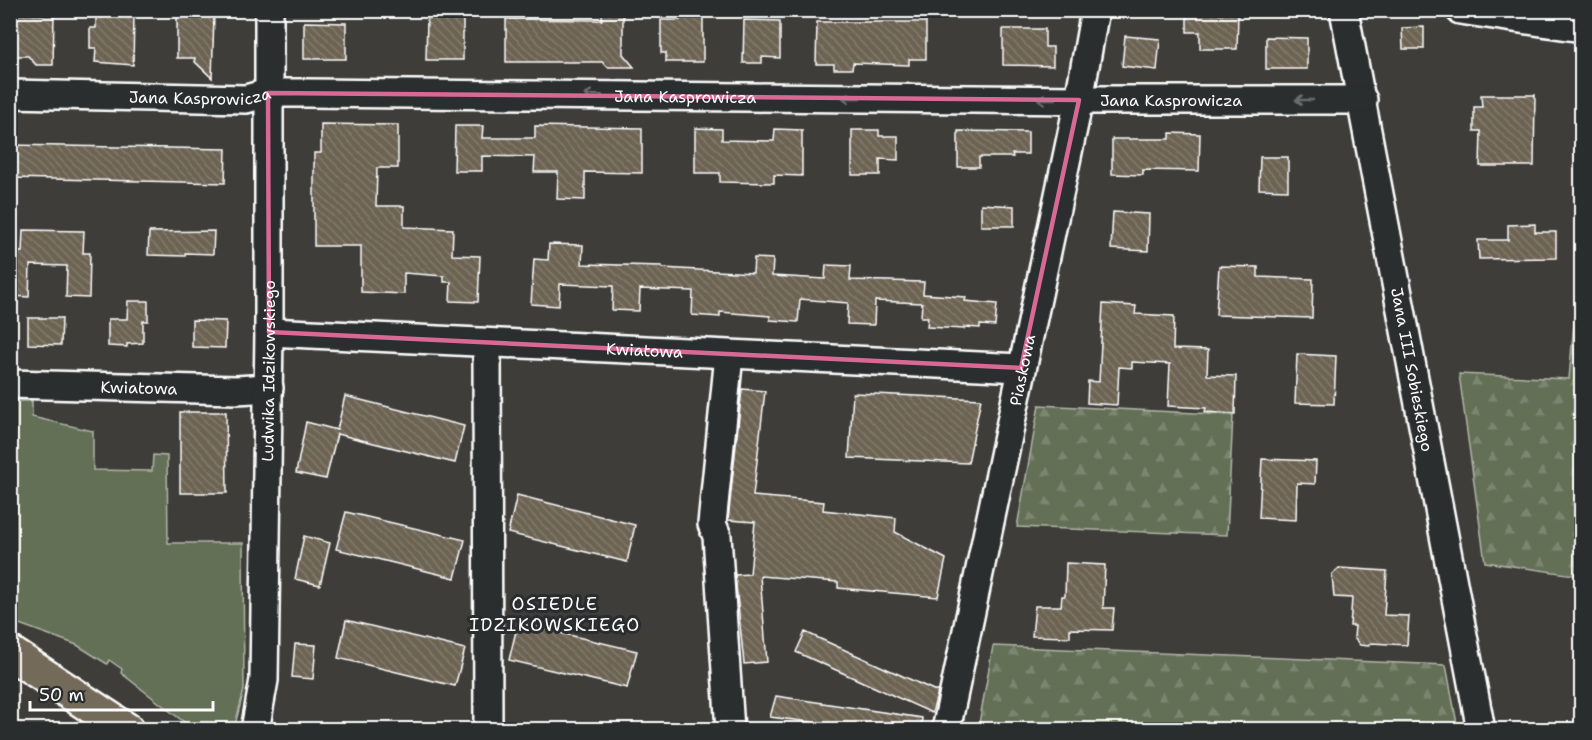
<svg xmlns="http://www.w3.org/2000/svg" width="1592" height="740" viewBox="0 0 1592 740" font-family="'Shantell Sans',sans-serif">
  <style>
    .forest { fill: url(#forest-firs); stroke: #b2b7aa; stroke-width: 1.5 }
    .park { fill: #646f56; stroke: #b2b7aa; stroke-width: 1.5 }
    .building { fill: url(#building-back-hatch); stroke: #fff; stroke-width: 1.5 }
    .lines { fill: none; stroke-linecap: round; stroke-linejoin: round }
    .minor-casing { stroke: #fff; stroke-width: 32 }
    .major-casing { stroke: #fff; stroke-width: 38 }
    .minor { stroke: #2a2d2e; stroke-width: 27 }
    .major { stroke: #736b5a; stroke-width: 33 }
    .oneway { stroke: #6a6c6d }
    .marked { fill: none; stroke: #d76994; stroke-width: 4.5; stroke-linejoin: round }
    .labels { text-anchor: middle; stroke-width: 6; stroke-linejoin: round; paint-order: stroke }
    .street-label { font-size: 16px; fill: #fff; stroke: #2a2d2e }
    .neighbourhood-label { font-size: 18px; letter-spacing: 1.5px; fill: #fff; stroke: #2a2d2e }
  </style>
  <defs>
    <pattern id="forest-firs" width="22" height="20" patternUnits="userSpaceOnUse" patternTransform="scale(1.5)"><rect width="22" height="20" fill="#646f56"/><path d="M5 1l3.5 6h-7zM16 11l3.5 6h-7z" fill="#7b856f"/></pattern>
    <pattern id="building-back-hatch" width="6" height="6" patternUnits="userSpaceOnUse" patternTransform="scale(1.5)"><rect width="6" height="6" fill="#6c6353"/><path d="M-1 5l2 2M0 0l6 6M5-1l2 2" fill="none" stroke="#827a6d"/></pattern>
  </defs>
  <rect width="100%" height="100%" fill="#3e3d39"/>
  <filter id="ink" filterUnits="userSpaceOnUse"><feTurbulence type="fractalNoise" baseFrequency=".0167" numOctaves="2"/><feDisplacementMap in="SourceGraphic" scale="12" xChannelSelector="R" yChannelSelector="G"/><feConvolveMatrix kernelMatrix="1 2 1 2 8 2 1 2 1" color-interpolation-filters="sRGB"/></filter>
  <g filter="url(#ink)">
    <path class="forest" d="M1581,244v332l-96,-14 -26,-188 110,5z
      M1039,405l194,10 -6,120 -210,-8z
      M993,646l453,19 12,64h-480z"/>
    <path class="park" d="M11,401h21v16l61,14v39l59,1 1,-16 14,1 1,87h75l1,147 -10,39h-41l-72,-56 1,-4 -13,-9 -2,4 -30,-19 -66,-24z"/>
    <path class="building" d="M602,10h21v44l11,13h-26l-6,-5h-96v-43l96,1z
      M680,10h23v52h-37v-9h-5v-33h19z
      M1187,13l51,1 -1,35h-37v-17h-13z
      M17,14l37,1 -1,50h-17l-8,-9h-12v-9h-3v-19h4z
      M96,14l38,1 -1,50 -38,-3 1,-14h-6v-20h6z
      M177,15l37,1 -2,62 -18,-17 1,-3h-18z
      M427,18h36v42h-37z
      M744,20l36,1v37l-18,-1v6h-19z
      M304,22l42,1v36h-42z
      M817,22h109v37h-17v6l-56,-2 -1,6h-18v-5h-18z
      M1424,27v22h-21l-1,-21z
      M1003,29h42v18h8v19l-50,-1z
      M1125,36l35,3 -3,31 -35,-4z
      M1266,37l41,1v31h-41z
      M1481,95h54l-1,71h-54l1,-35h-7v-24h8z
      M321,124l77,1v43h-21l-1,38h28v21l49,2 -1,26 28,1 -2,46 -28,-1 1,-19h-7v-6l-40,-3v21l-43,-2v-46h-47v-93h7z
      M455,126h28l-1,12h53v-12l107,2v45l-57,-1v28l-28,-1 1,-27h-24l1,-15 -53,-1v15h-28z
      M695,128l27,1v11l52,1 1,-12 27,1v46l-28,-1v8l-54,-1v-9h-25z
      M852,130h27v6h19v24l-18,-1v16h-28z
      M958,131l70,1v22h-16l1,3h-34v10h-21z
      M1170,133l30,1 -1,37 -56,-1v5l-31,-1v-35h58z
      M10,145l216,4 -1,34 -215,-5z
      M1260,157h28v33l-29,-1z
      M981,204l33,2v20h-33z
      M1113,212l36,2 -1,37 -37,-2z
      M1535,224v8h21v26l-77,1 -1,-19h30v-15z
      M23,230l61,1 -1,22h7l-1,45 -23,-1 1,-31 -37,-1 -1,32 -19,-1 1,-44h11z
      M214,231l-1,23 -28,-1v3l-37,-1 1,-23z
      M549,244l34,1 -1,19 80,2v2l91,5 1,-15 19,1 -1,17 53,3 1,-14 25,1 -1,14 74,2 -1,12 43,3 -1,4 32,3 -2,22 -15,-1v3l-16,-1v2l-37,-2 1,-10h-7l1,-14 -47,-2 -1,24 -27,-1 1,-21 -48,-4 -2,23 -28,-2v-4l-50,-4v5l-28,-2 1,-24 -53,-2 -1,22 -27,-1 1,-24 -53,-2 -1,22 -28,-2 3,-45 14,1z
      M1219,266l39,1v10l55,2 -1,39 -96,-3z
      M128,301h20v20h-5v22l-16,1v3l-19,-1v-27h19z
      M1103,304l33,2 -1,8 39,2 -1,33 35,1 -1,25 29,1 -1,38 -30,-2 1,-4 -38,-2 2,-42 -38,-2v6l-13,-1 -2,38 -30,-2 1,-22 11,1z
      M28,318h34l-1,27 -33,-1z
      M192,320l34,1 -1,27 -33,-1z
      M1297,354l39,2 -2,48 -39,-1z
      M742,389l23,2 -12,105 71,6 -1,8 73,8 -1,14 51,27 -8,38 -100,-9v-6l-78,-6 7,86 -23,2 -9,-89 15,-1 5,-52 -27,-2z
      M853,393l128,6 -13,64 -119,-5z
      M345,396l119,30 -9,37 -118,-29 -11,45 -30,-6 10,-51 31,8z
      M180,412h46l1,81h-47z
      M1262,459l54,2 -1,23 -18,-1 -1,37 -37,-2z
      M517,495l118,30 -8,37 -119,-29z
      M346,512l119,28 -10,38 -119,-29z
      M304,536l26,7 -10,42 -25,-6z
      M1066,563l39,2 -2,43h11l-2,22 -42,-1v8l-38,-1 3,-30h26l1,-10h3z
      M1339,568l48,3 -3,44 25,1 -2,29 -36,-2 -3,3 -8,-1 -6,-7 1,-12h-5l2,-28 -18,-1 -2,-22z
      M346,620l119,29 -10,37 -117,-28z
      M518,623l119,28 -10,37 -118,-28z
      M805,632l133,60 -6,21 -136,-61z
      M295,644l21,1 -3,34 -21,-2z
      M776,696l146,22 -1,11h-94l-17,-7 -40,-5z"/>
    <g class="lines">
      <defs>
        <g id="minor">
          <path id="s1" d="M1344,10l137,720"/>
          <path d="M1460,10l122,18"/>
          <path id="s2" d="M10,94l236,5 22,-6h37l774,7h284"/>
          <path id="s3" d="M269,332l752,36"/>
          <path d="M487,343l1,387"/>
          <path d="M729,355l-17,169 5,12 13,194"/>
          <path id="s4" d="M10,384l226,6 33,-2"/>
          <path id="s5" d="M255,730l9,-50 5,-348v-322"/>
          <path id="s6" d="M946,730l133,-630 16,-90"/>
        </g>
        <path id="major" d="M10,653l117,77"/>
      </defs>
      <use href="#minor" class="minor-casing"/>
      <use href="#major" class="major-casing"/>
      <use href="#minor" class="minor"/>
      <use href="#major" class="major"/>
    </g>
    <defs><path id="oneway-shaft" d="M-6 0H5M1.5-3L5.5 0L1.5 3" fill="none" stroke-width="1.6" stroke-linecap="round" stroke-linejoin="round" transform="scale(1.5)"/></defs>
    <g class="oneway">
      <use href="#oneway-shaft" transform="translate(593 95) rotate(-179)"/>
      <use href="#oneway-shaft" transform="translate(851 98) rotate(-179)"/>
      <use href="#oneway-shaft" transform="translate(1046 99) rotate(-179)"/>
      <use href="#oneway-shaft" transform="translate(1304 100) rotate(-180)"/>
    </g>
  </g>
  <path class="marked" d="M268,93l811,7 -58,268 -752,-36z"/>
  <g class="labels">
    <g class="street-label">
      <text dy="6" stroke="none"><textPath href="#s2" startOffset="190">Jana Kasprowicza</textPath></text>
      <text dy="6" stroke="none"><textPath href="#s2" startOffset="676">Jana Kasprowicza</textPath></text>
      <text dy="6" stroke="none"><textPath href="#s2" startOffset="1162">Jana Kasprowicza</textPath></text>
      <text dy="6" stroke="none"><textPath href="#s3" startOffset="376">Kwiatowa</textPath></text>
      <text dy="6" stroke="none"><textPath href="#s5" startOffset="360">Ludwika Idzikowskiego</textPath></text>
      <text dy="6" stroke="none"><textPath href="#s6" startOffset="368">Piaskowa</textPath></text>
      <text dy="6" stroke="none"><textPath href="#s1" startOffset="366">Jana III Sobieskiego</textPath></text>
      <text dy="6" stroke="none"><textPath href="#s4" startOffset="129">Kwiatowa</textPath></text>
    </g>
    <g class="neighbourhood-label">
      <text x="555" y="610">OSIEDLE<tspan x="555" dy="21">IDZIKOWSKIEGO</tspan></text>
    </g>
  </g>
  <rect width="1592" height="740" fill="none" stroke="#2a2d2e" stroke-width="36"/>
  <rect x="18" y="18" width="1556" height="704" fill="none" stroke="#fff" stroke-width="2" filter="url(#ink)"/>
  <path d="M30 701v9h183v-9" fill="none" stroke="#ffffff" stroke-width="3"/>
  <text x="39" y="701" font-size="18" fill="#ffffff" stroke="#2a2d2e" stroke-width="4.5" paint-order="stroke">50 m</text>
</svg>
